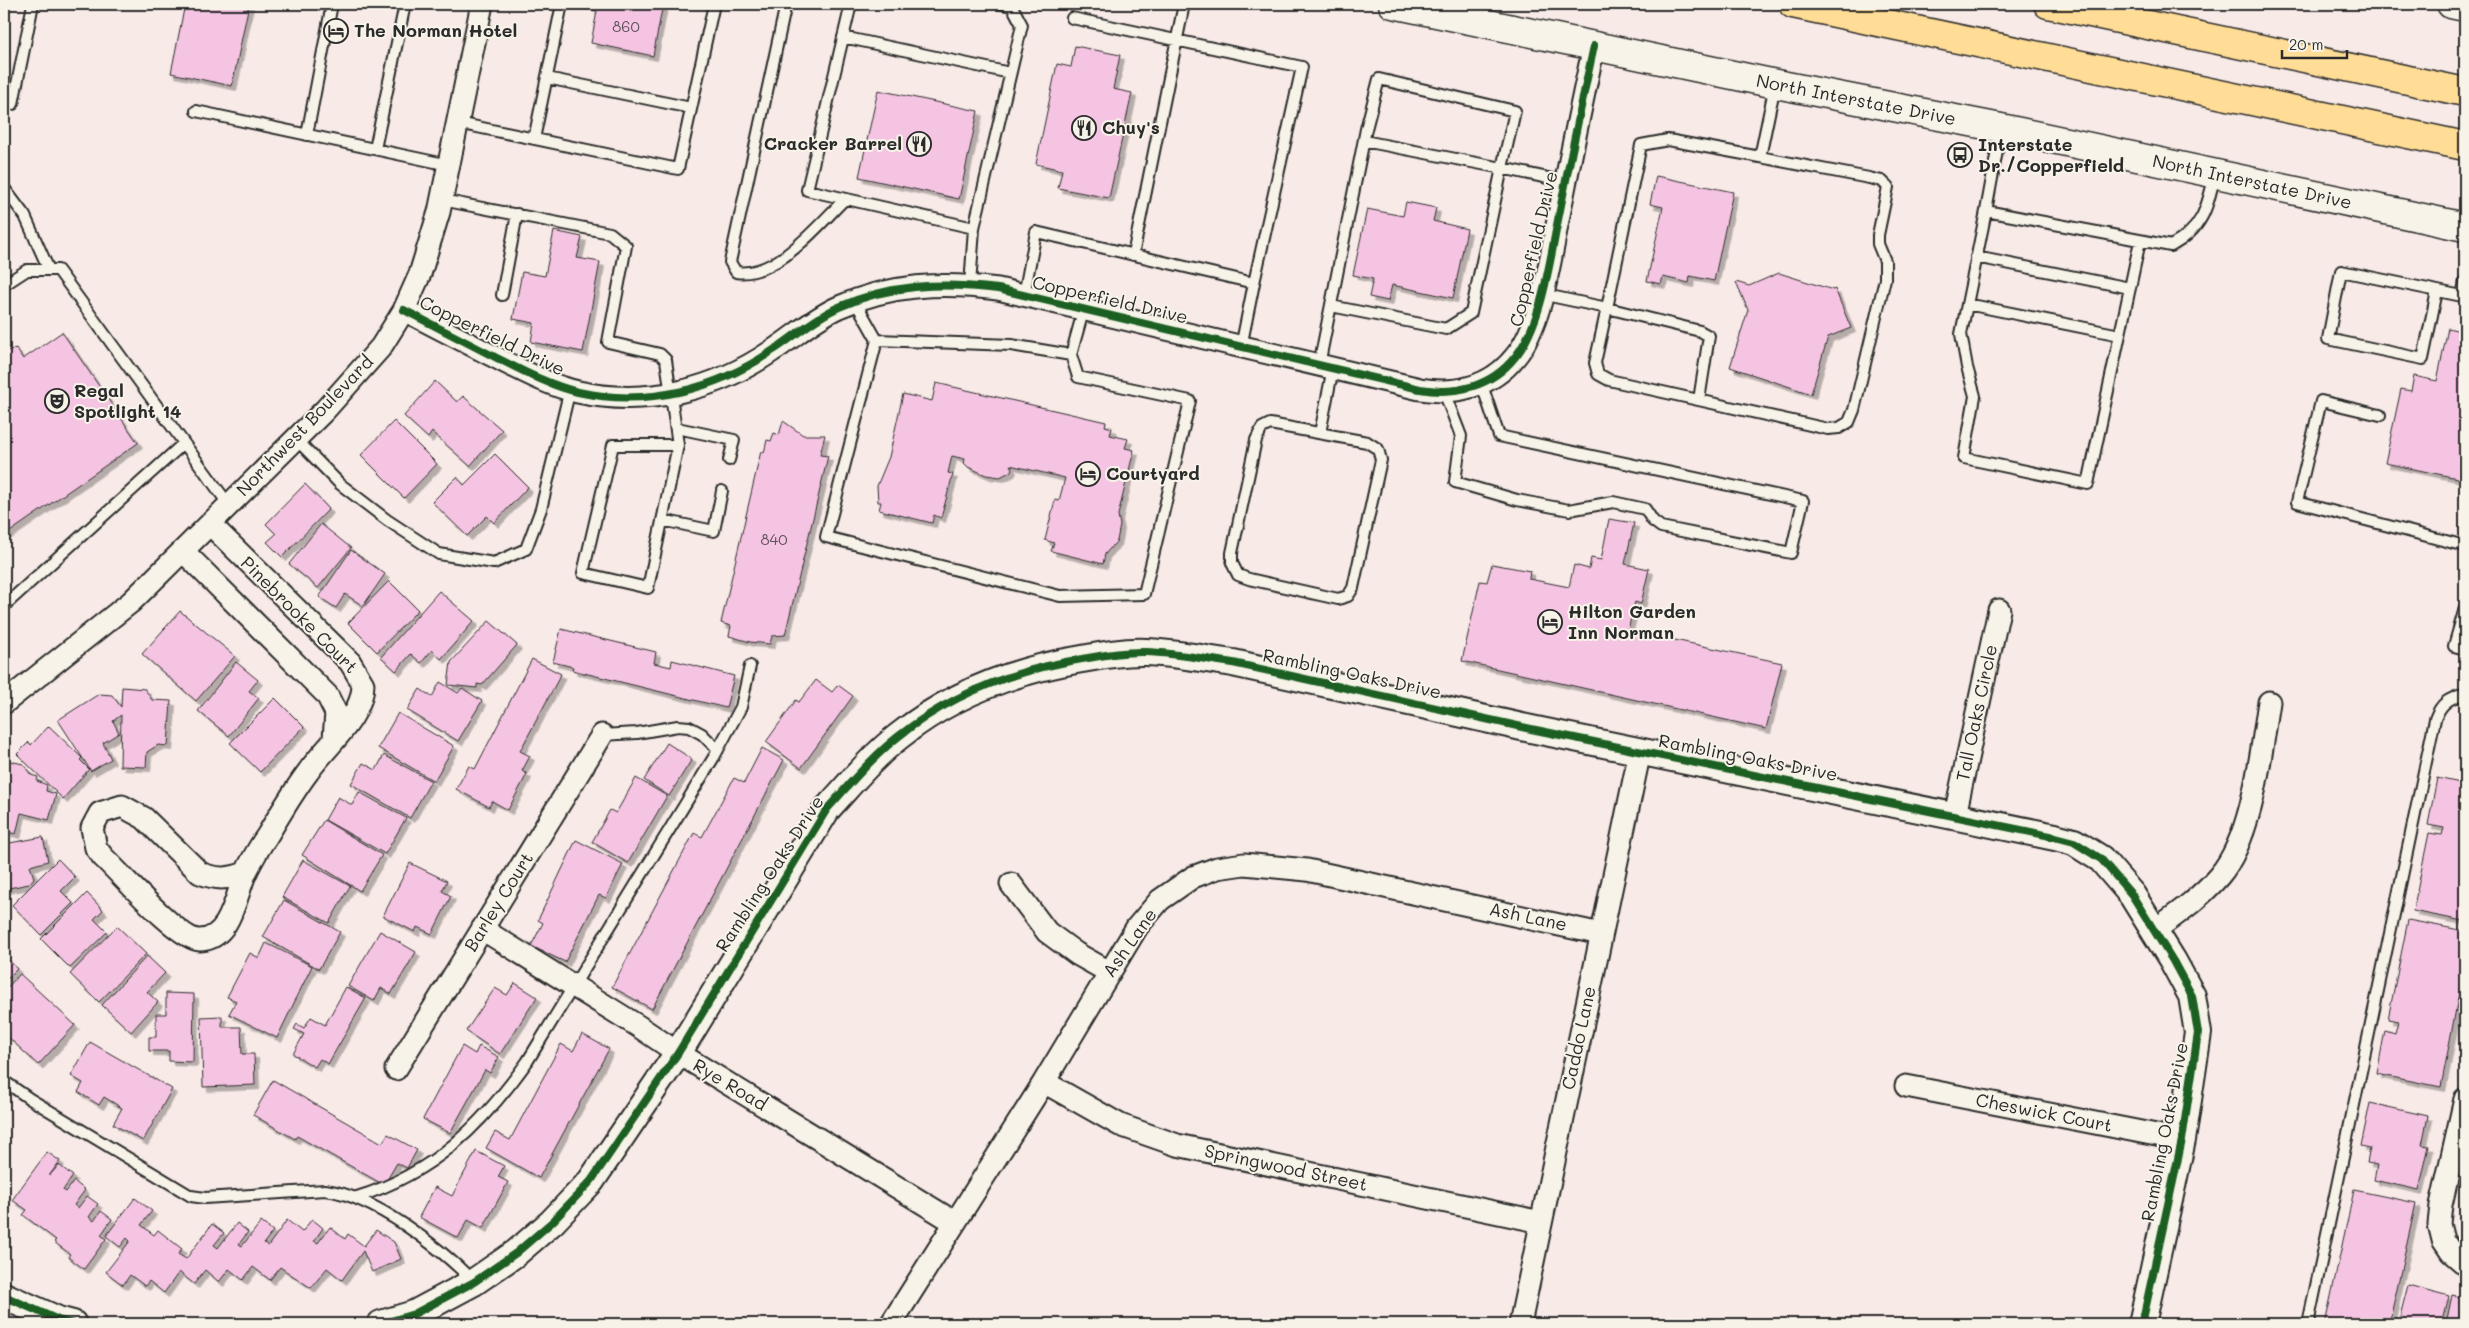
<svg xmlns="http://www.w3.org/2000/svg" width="2469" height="1328" viewBox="0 0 2469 1328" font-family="Mali,sans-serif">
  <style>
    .building { fill: #f6c4e3; stroke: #2b2b2b; filter: url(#shadow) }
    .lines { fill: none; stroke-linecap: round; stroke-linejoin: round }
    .service-casing { stroke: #2b2b2b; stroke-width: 14 }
    .minor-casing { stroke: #2b2b2b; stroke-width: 25 }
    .tertiary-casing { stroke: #2b2b2b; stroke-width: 30 }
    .secondary-casing { stroke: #2b2b2b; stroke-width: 31 }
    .motorway-casing { stroke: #2b2b2b; stroke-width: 31 }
    .service { stroke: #f7f3e8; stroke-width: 10 }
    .minor { stroke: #f7f3e8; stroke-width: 21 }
    .tertiary { stroke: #f7f3e8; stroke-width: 26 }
    .secondary { stroke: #f7f3e8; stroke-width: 28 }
    .motorway { stroke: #ffdd96; stroke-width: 28 }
    .cycleway-casing { stroke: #f7f3e8; stroke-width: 11 }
    .cycleway { stroke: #1b5e20; stroke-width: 8 }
    .labels { text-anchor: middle; stroke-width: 4; stroke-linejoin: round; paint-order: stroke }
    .number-label { font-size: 15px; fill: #5e5159 }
    .poi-label { font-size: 18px; font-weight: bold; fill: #2b2b2b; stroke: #f7f3e8; text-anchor: start }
    .street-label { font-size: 18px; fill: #2b2b2b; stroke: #f7f3e8 }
  </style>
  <defs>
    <filter id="shadow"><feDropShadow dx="4.5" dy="4.5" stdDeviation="0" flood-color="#0004"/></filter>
  </defs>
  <rect width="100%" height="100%" fill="#f7eae7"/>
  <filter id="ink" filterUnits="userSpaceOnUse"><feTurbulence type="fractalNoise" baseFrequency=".02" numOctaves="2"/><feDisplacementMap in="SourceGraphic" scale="10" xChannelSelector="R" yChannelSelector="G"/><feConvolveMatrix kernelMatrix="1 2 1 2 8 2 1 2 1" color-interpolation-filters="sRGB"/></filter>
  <g filter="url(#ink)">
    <path class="building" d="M185,4h64l-17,82 -61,-13z
      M593,4h70l-10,52 -62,-13 6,-32 -6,-1z
      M1075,46l45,9 -7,34 19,4 -23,105 -51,-10 4,-18 -26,-6 21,-100 14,3z
      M878,90l100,21 -19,88 -100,-22z
      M1656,176l77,16 -19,89 -24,-5 -1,7 -26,-6 -2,7 -14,-3 16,-74 -13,-3z
      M1406,202l30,6 -3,13 34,8 -14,69 -61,-13 -4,16 -19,-4 4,-18 -20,-4 14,-66 36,7z
      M554,231l28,6 -5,21 23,4 -17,90 -52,-10 3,-19 -21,-4 9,-47 23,4z
      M1779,273l54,17 2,-1 16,39 -23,9 -17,57 -81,-27 18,-57 -12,-28 13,4z
      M2448,328l17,4v166l-6,-2 3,-17 -77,-16 16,-74 10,2 3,-15 23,5z
      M62,332l76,111 -134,93v-184l12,-4 7,11z
      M435,381l22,21 6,-6 39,34 -32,36 -38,-34 -4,6 -24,-22z
      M936,383l170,39 -1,4 7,2 -2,7 18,4 -3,9 9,2 -16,65 2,10 -3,16 -12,13 -2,10 -52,-13 3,-8 -9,-3 10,-40 4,1 6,-23 -55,-13 2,4 -2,3 -10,5 -14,-2 -18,-8 -4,-4 1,-4 -13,-3 -4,17 5,1 -12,44 -7,-3 -2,8 -53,-13 2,-8h-3l-1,-16 12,-29 14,-63 29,7z
      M394,421l43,43 -33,34 -43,-43z
      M783,421l20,14h22l-5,20 8,1 -43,179 -13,1 -2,8 -20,-2 -21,-6 2,-10 -10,-3 40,-172 3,2 3,-13 4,1 3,-8 5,2z
      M495,454l33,33 -34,36 -7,-7 -20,20 -35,-34 25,-25 7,8z
      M305,484l24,25 -47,48 -15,-15 9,-8 -10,-10z
      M1609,519l25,4 -9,41 24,5 -8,35 -6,-2 -7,28 154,33 -16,66 -304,-68 18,-80 7,1 5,-18 38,7 -1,8 40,8 5,-22 15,4 2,-11 10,2z
      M321,524l30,24 -33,40 -29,-24z
      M351,550l34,24 -22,32 -18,-12 -9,14 -17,-11z
      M389,581l29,29 -41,42 -29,-29z
      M439,591l35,30 -33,38 -9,-9 -11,13 -10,-9 -15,17 -15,-14z
      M180,611l55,45 -39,45 -54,-47z
      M489,621l28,24 -35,40 -5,-1v4l-29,-3 3,-23z
      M561,629l95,23 -2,11 17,4 1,-7 62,16 -8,32 -154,-38 1,-3 -20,-5z
      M532,659l29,15 -41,77 10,5 -8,15 5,3 -19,36 -16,-9 -3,6 -33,-18 13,-23 6,3z
      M236,662l22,18 -9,11 10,7 -30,38 -31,-25z
      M816,680l16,12 6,-7 15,11 -52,72 -35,-26 30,-42 3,2z
      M440,682l18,11 4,-5 20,13 -24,40 -51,-31 13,-21 12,8z
      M122,687l23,2 7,11 19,1 -3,45 -10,-1 -11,7 -1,15 -26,-1 1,-51 -8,6 6,12 -16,10 8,16 -20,12 -33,-51 41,-26 13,1 9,12z
      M275,698l29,29 -44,45 -30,-29z
      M398,713l56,33 -20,35 -56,-33z
      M49,726l33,32 -2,2 9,9 -26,30 -46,-45 12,-12 2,3z
      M667,743l25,16 -23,37 -25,-16z
      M762,748l22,12 -132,249 -40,-22 82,-154 8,4 32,-59 10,5z
      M384,755l47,26 -21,37 -59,-34 12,-21 13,7z
      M6,760l17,4 8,11 7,2 -1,4 10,4 -1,6 10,3 -7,26 -28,-7 -5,21 -12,-3v-69z
      M636,778l31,18 -39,67 -36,-21 18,-32 6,3z
      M2437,778l28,6v125l-2,12 -50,-10 16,-78 13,2 2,-7 -16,-3z
      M359,792l47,26 -21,36 -60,-34 13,-23 14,8z
      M324,820l58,35 -22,36 -58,-36z
      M43,837l5,24 -18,5 4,12 -5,6 -25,5v-45z
      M576,840l47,24 -17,34 -7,-3 -34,67 -34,-16 12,-23 -5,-3z
      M58,859l17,18 -14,14 12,12 -32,32 -29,-30z
      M303,860l47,26 -21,37 -47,-26z
      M410,863l37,18 -5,10 9,5 -19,38 -15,-7 -2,5 -32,-16z
      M87,893l16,17 -9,9 13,13 -37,36 -29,-29z
      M284,900l56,32 -21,37 -56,-32z
      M2408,920l57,11v31l-24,125 -64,-13 8,-44 10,3 3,-12 -10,-2z
      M117,926l29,28 -47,48 -29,-28z
      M380,931l36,21 -25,42 -10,-6 -7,13 -26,-15z
      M266,943l46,23 -35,72 -48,-24 7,-13 -9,-4 23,-44 9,5z
      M4,955l13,14 -13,13z
      M147,956l18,17 -18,19 11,10 -27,30 -29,-27z
      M20,974l55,51 -37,40 -34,-32v-42z
      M515,983l22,14 -37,57 -34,-23 29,-43 12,7z
      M346,987l20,11 -38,66 -8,-5 -5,8 -22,-13 11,-20 -10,-5 3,-5 7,4 7,-11 14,8z
      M166,993l28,1 -1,68 -24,-1v-10h-20v-14h7v-23h10z
      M222,1016v11h19l1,27h12l1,31 -52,2 -2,-70z
      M582,1034l27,15 -70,129 -53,-30 9,-16 15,8 51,-96 12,7z
      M90,1042l82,47 -29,52 -30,-17 9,-16 -18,-11 -5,8 -21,-13 5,-9 -12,-7z
      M462,1046l13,8 4,-8 20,11 -9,16 -5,-3 -35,63 -27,-14z
      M273,1080l109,63 6,-9 29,16 -10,18 -10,-5 -13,22 -87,-49 -2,3 -42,-24z
      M2370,1103l58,13 -6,29 7,1 -10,44 -45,-10 3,-15 -10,-2 3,-15 -9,-2z
      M476,1151l28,15 -6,11 10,5 -25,46 -15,-8 -10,18 -39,-21 16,-30 17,9z
      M47,1152l13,9 -11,15 10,-11 14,11 -10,14 3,2 8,-11 11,9 -11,15 4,3 9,-12 11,8 -9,13 5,4 7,-10 11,8 -11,16 5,4 -22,30 -16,-12 2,-3 -16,-12 2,-2 -33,-25 4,-5 -15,-10z
      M2354,1190l62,13 -27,121h-64z
      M135,1198l17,13 -11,14 13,10 4,-5 24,19 -4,5 8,5 26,-35 12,9 -10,12 4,3 19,-25 11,9 -9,12 3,2 19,-24 12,9 -9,12 4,3 19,-26 15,12 10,-13 11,9 -9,13 4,2 12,-16 15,12 3,-5 16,12 12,-16 18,12 7,17 -29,13 -9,-21 -21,29 -15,-12 -16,20 -31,-21 -10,13 -17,-13 -10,13 -14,-11 -10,13 -14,-12 -11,14 -15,-12 -15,21 -15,-12 -4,5 -15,-11 -7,10 -17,-13 24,-31 -3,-3 -7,9 -14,-11z
      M2465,1210v35l-7,-2z
      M2408,1285l41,11 -7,28h-44z
      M2452,1295l13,3v26h-19z"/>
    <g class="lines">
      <defs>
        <path id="service" d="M786,4l-56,258 6,10c41,6 82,-47 109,-73
          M851,4l-44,186 167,38
          M1072,18l230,49 -48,216
          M843,37l167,36
          M547,78l144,30
          M4,102l9,2 20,-100
          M196,111l253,54
          M458,123l220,46 36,-165
          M2001,129l-15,82 185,35c32,-17 36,-38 44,-72
          M307,135l25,-131
          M534,139l28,-135
          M375,149l30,-145
          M4,188l21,28 24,54
          M442,200l168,33 16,13 -18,96 52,12 6,6 12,85 -30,143 -65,-15 30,-128h65
          M1986,211l-25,123 6,33 8,29 -11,62 124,26 52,-243
          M1133,255l51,-251
          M1976,257l154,31
          M2465,281l-3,15 3,1
          M4,285l23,-15h31l171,235
          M970,286l4,-58 48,-203 -10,-19 -10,-2
          M2437,291l-14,68 -95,-20 13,-68 121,25
          M1541,294l66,14 34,-163 27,-5 92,17 15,-72
          M502,295l15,-81
          M1024,295l12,-63 218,51 -13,64
          M855,301l22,39 -51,197 234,59 84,-2 46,-193 -112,-24 -7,-22 13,-47
          M1967,304l153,31
          M1331,306l115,23 25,-16 31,-145 -138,-27
          M877,340l134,5 60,10
          M1319,365l47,-236 13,-50 136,32 -13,57 64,14
          M1444,392l17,44 -6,46 62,18 52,10 44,-8 32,7 8,12 8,6 130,26 12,-52 -304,-65 -18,-54
          M1699,400l10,-64 -9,-5 -93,-23 -12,55 3,11 11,6 219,49 11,-1 10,-6 5,-12 31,-131v-18l-7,-17v-9l10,-48 -6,-6 -13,-3 -109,-21
          M2380,415l-59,-14 -24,101 168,44
          M1270,424l97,18 11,7 3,11 -28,128 -5,8 -10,3 -89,-20 -11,-4 -6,-12v-10l24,-113 6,-12z
          M677,428l57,12 -5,20
          M1320,433l13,-65
          M295,438l45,46 47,36 52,34 55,9 32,-14 15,-40 29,-120
          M662,520l52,11 8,-40
          M4,606l180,-163
          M2465,608l-11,38 11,3
          M602,735l35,-2 41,-7 11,1 13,7 16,16
          M4,1081l26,18 161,97 14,2 120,-8c49,6 113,56 148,91
          M357,1197c77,-24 124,-71 170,-135l187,-305 27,-50 9,-41
          M2308,1324l127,-605c6,-16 14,-21 30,-25"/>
        <path id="minor" d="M404,310c29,15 58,30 87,45 28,14 57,30 87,37 69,15 137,-2 194,-41 22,-14 42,-33 67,-44 52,-23 103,-25 159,-18l422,100c36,6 71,-2 95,-32 28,-33 36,-105 45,-147 11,-55 22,-109 34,-164
          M210,524l140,138 13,22c0,34 -37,62 -55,88 -15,20 -28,42 -41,64 -8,11 -15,24 -21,36 -10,22 -15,67 -46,68 -20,1 -80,-67 -97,-83l-7,-9 -4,-20 8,-15 22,-7 22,12 56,55c17,7 29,6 46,0
          M183,551l144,144 9,18 -2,25
          M4,703l127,-101 194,-192 56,-63 23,-37 16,-36 19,-62 43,-208
          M1955,815l44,-205
          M1011,884l36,48 30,22 32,18
          M482,929l156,97 40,27 276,169
          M2155,930c22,-16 46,-33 64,-54 34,-39 42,-124 50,-174
          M396,1069l206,-334
          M1044,1082l76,43 57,20 364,77
          M1906,1086l276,54
          M2465,1099l-24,106 -2,19 4,16 8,12 14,12
          M891,1324l153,-242 93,-155 23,-27 33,-23 24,-9 27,-4 63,6 294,64
          M1520,1324l120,-573"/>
        <path id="tertiary" d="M4,1296l54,24 15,4
          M381,1324l33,-10 60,-32 42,-29 36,-31 39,-41 87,-128 149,-244c23,-25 45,-52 72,-73 54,-43 116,-66 183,-77 21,-4 43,-8 64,-7 29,1 58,7 87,11l298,66 524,108 19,5 27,17 31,36 41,66 19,35 6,37 -16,107 -40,184"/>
        <path id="secondary" d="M1393,4l383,80 225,44 464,99
          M2451,4l14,3"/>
        <path id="motorway" d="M1793,4l672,142
          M2048,4l417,88"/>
      </defs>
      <use href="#service" class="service-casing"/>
      <use href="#minor" class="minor-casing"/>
      <use href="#tertiary" class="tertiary-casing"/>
      <use href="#secondary" class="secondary-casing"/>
      <use href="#motorway" class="motorway-casing"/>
      <use href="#service" class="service"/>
      <use href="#minor" class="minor"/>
      <use href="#tertiary" class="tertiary"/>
      <use href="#secondary" class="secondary"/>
      <use href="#motorway" class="motorway"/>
      <defs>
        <path id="cycleway" d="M404,310c29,15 58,30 87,45 28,14 57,30 87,37 69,15 137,-2 194,-41 22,-14 42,-33 67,-44 52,-23 103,-25 159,-18l422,100c36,6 71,-2 95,-32 28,-33 36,-105 45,-147 11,-55 22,-109 34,-164
          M4,1296l54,24 15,4
          M381,1324l33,-10 60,-32 42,-29 36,-31 39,-41 87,-128 149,-244c23,-25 45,-52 72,-73 54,-43 116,-66 183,-77 21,-4 43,-8 64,-7 29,1 58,7 87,11l298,66 524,108 19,5 27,17 31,36 41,66 19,35 6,37 -16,107 -40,184"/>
      </defs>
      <use href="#cycleway" class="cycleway-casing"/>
      <use href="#cycleway" class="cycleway"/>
    </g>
  </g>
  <defs>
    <symbol id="hotel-ring" viewBox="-11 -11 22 22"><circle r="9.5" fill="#f7f3e8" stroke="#2b2b2b" stroke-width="1.5"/><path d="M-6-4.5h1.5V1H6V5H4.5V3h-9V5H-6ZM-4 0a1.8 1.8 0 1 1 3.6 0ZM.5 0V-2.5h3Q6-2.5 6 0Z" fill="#2b2b2b"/></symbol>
    <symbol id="restaurant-ring" viewBox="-11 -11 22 22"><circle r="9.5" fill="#f7f3e8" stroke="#2b2b2b" stroke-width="1.5"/><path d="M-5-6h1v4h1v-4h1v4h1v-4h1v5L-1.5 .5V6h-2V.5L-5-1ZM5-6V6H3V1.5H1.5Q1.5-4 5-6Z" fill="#2b2b2b"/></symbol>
    <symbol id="bus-ring" viewBox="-11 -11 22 22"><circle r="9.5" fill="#f7f3e8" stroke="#2b2b2b" stroke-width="1.5"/><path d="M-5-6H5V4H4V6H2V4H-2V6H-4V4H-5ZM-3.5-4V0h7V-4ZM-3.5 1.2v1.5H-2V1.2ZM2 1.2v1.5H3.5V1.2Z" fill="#2b2b2b"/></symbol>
    <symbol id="theatre-ring" viewBox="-11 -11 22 22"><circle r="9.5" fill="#f7f3e8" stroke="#2b2b2b" stroke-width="1.5"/><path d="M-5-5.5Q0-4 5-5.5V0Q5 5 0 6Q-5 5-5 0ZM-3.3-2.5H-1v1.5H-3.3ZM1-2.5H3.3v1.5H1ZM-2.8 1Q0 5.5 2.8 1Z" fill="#2b2b2b"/></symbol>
  </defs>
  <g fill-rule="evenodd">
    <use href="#hotel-ring" x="322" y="17" width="28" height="28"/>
    <use href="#restaurant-ring" x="1070" y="114" width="28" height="28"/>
    <use href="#restaurant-ring" x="905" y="130" width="28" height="28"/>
    <use href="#bus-ring" x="1946" y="141" width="28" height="28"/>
    <use href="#theatre-ring" x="43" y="387" width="28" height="28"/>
    <use href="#hotel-ring" x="1074" y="460" width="28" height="28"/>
    <use href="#hotel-ring" x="1536" y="608" width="28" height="28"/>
  </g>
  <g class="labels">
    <g class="number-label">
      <text x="626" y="32">860</text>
      <text x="774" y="545">840</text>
    </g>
    <g class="poi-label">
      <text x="354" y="37">The Norman Hotel</text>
      <text x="1102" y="134">Chuy's</text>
      <text x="902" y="150" text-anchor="end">Cracker Barrel</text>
      <text x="1978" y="151">Interstate<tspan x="1978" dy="21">Dr./Copperfield</tspan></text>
      <text x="74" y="397">Regal<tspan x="74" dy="21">Spotlight 14</tspan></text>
      <text x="1106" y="480">Courtyard</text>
      <text x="1568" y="618">Hilton Garden<tspan x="1568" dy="21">Inn Norman</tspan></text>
    </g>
    <g class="street-label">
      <text transform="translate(1856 100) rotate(11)" y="6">North Interstate Drive</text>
      <text transform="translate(2252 182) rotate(12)" y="6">North Interstate Drive</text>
      <text transform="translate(1534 249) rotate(-77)" y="6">Copperfield Drive</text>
      <text transform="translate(1110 300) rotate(13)" y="6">Copperfield Drive</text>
      <text transform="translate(492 336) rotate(26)" y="6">Copperfield Drive</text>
      <text transform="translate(305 426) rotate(-46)" y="6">Northwest Boulevard</text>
      <text transform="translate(299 615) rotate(45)" y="6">Pinebrooke Court</text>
      <text transform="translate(1352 674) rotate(12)" y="6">Rambling Oaks Drive</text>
      <text transform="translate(1977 713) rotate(-78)" y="6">Tall Oaks Circle</text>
      <text transform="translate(1748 758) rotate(11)" y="6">Rambling Oaks Drive</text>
      <text transform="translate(770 874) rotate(-57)" y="6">Rambling Oaks Drive</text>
      <text transform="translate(499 902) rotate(-58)" y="6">Barley Court</text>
      <text transform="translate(1528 917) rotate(12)" y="6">Ash Lane</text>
      <text transform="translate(1130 943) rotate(-55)" y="6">Ash Lane</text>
      <text transform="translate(1579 1038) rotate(-78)" y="6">Caddo Lane</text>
      <text transform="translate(730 1085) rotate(31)" y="6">Rye Road</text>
      <text transform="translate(2044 1113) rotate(11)" y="6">Cheswick Court</text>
      <text transform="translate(2165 1132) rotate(-79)" y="6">Rambling Oaks Drive</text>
      <text transform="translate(1286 1168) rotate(12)" y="6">Springwood Street</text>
    </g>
  </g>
  <rect width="2469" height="1328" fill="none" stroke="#f7f3e8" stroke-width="20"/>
  <rect x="10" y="10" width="2449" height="1308" fill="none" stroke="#2b2b2b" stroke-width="2" filter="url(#ink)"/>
  <path d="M2282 50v8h65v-8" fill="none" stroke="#2b2b2b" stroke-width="2.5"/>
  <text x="2289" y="50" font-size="15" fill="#2b2b2b" stroke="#f7f3e8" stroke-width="4" paint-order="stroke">20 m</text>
</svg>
